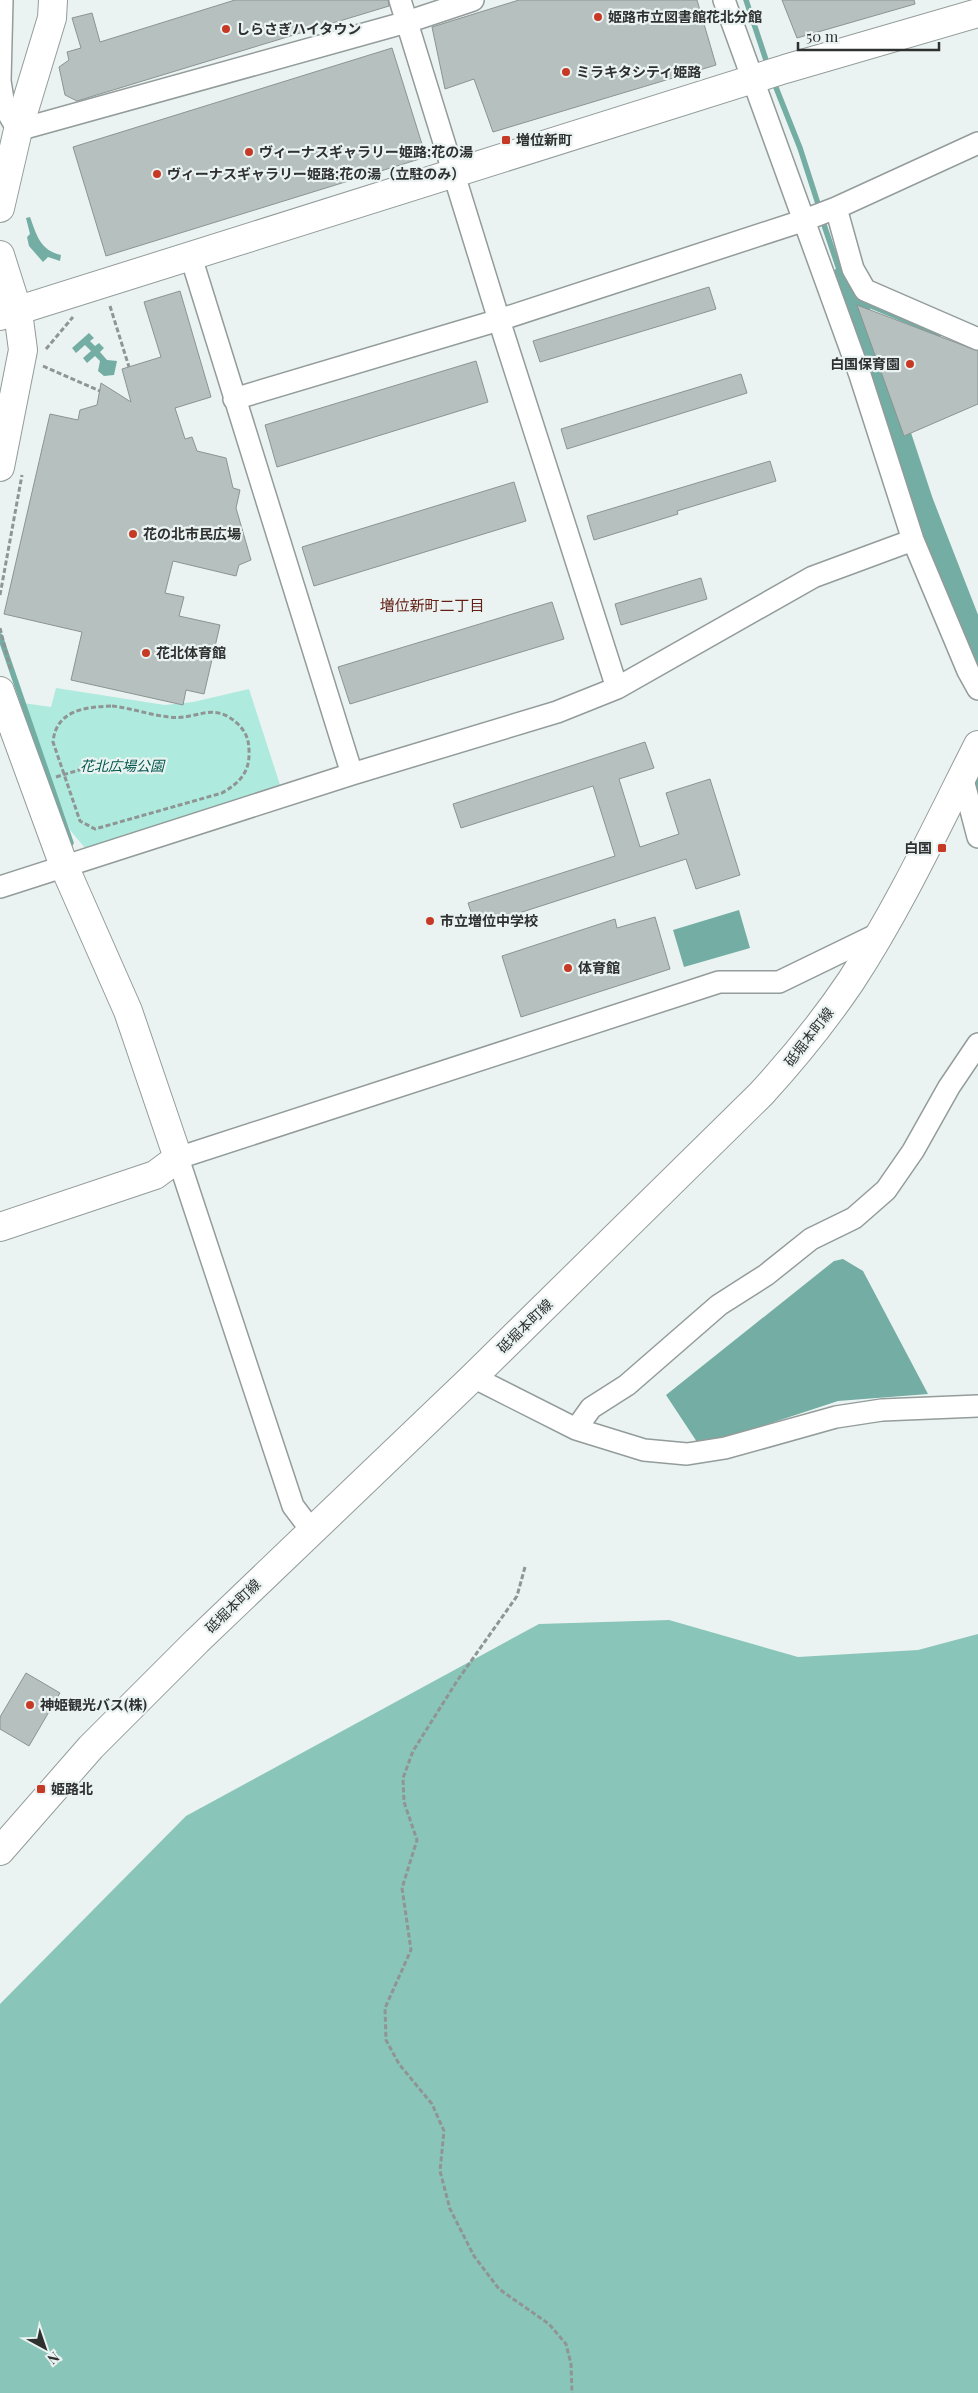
<svg xmlns="http://www.w3.org/2000/svg" width="978" height="2393" viewBox="0 0 978 2393" font-family="'Playfair Display','Noto Sans JP',serif">
  <style>
    .green { fill: #afeade }
    .forest { fill: #8ac5b9 }
    .water { fill: #73ada3 }
    .lines { fill: none; stroke-linecap: round; stroke-linejoin: round }
    .stream { stroke: #73ada3; stroke-width: 5.5 }
    .river { stroke: #73ada3; stroke-width: 34 }
    .building { fill: #b6c0be; stroke: #8c9492 }
    .street-casing { stroke: #939c9a; stroke-width: 24 }
    .secondary-casing { stroke: #939c9a; stroke-width: 30 }
    .path { stroke: #8f9594; stroke-width: 3; stroke-dasharray: 5 2.5; stroke-linecap: butt }
    .street { stroke: #fff; stroke-width: 21 }
    .secondary { stroke: #fff; stroke-width: 28 }
    .poi-dot { fill: #c63a25; stroke: #eaf3f1; stroke-width: 2 }
    .labels { text-anchor: middle; stroke-width: 4.5; stroke-linejoin: round; paint-order: stroke }
    .poi-label { font-size: 14px; font-weight: bold; fill: #2e3130; stroke: #eaf3f1; text-anchor: start }
    .park-label { font-size: 14px; font-style: italic; fill: #00574c; stroke: #eaf3f1 }
    .street-label { font-size: 14px; fill: #2e3130; stroke: #eaf3f1 }
    .neighbourhood-label { font-size: 15px; fill: #631f15; stroke: #eaf3f1 }
  </style>
  <rect width="100%" height="100%" fill="#eaf3f1"/>
  <path class="green" d="M56,688l109,17 28,-3 56,-13 32,99 -196,60 -15,-18 -47,-127 28,4z"/>
  <path class="forest" d="M669,1620l129,37 120,-7 60,-16v759h-978v-389l186,-188 353,-192z"/>
  <path class="water" d="M30,217c7,19 10,33 31,38l-1,6 -12,-4 -5,5 -14,-16 -2,-9 3,-3 -4,-16z
    M89,333l5,5 -4,3 5,5 4,-3 5,5 -4,4 7,8 10,1 -3,14 -10,1 -6,-5 2,-10 -5,-5 -8,7 -4,-5 8,-7 -6,-6 -9,8 -4,-5z
    M739,910l11,38 -66,19 -11,-37z
    M843,1259l20,12 65,123 -90,7 -97,32 -44,9 -31,-47 168,-134z"/>
  <g class="lines">
    <path class="stream" d="M746,0l22,66
      M773,80l27,68 20,62
      M822,219l22,65 15,17 80,33
      M0,636l71,207 -5,7"/>
    <path class="river" d="M844,284l73,221 60,154
      M975,785l3,11"/>
  </g>
  <path class="building" d="M235,0h153l1,6 -312,95 -12,-6 -6,-28 10,-7 -2,-8 14,-4 -9,-30 20,-5 8,29z
    M519,0h178l19,65 -223,67 -19,-53 -29,10 -13,-62z
    M782,0h132l1,4 -118,34z
    M392,48l34,109 -320,99 -33,-109z
    M709,287l7,22 -176,53 -7,-21z
    M180,291l31,106 -36,11 10,31 7,-2 5,14 29,7 7,30 7,2 -4,18 15,52 -12,5 -3,11 -63,-15 -8,32 19,4 -5,19 41,9 -16,69 -18,-4 -3,15 -112,-25 11,-48 -78,-18 46,-200 28,6 2,-10 17,-5 4,-22 30,19 -9,-33 39,-12 -17,-55z
    M857,305l121,46v53l-74,32z
    M476,361l12,41 -211,65 -12,-42z
    M741,374l6,19 -180,56 -6,-20z
    M770,461l6,20 -99,30 1,3 -84,26 -7,-24z
    M514,482l12,39 -212,65 -12,-39z
    M701,578l6,21 -86,26 -6,-21z
    M552,602l12,37 -214,65 -12,-37z
    M645,742l9,26 -35,11 21,68 39,-13 -13,-41 44,-14 30,96 -44,14 -10,-30 -210,68 -8,-24 147,-47 -22,-70 -132,42 -8,-24z
    M655,917l15,52 -149,48 -19,-61 113,-37 2,9z
    M26,1673l34,20 -31,53 -29,-17v-12z"/>
  <g class="lines">
    <defs>
      <path id="street" d="M2,0l-2,81 4,25 14,24 389,-108 66,-22
        M400,0l99,320 118,368
        M724,0l136,375 53,165 55,131 10,18
        M836,208l17,61 12,21 113,49
        M191,257l161,517
        M234,399l265,-79 303,-99 34,-13 142,-65
        M962,776l16,61
        M0,887l352,-113 205,-62 60,-24 196,-111 100,-37
        M473,1377l103,52 68,21 43,4 38,-6 111,-31 46,-7 96,-4
        M576,1429l15,-21 36,-23 92,-80 47,-30 45,-36 43,-21 32,-28 27,-39 36,-64 29,-43
        M312,1531l-19,-25 -115,-348 541,-176h60l101,-49"/>
      <path id="secondary" d="M0,208l18,-78 34,-112 1,-18
        M0,255l18,57 5,38 -23,117
        M0,316l785,-247 193,-56
        M0,691l64,175 64,145 50,147 -23,17 -155,52
        M0,1851l91,-104 106,-106 276,-264 288,-283c33,-36 63,-73 90,-113 49,-75 87,-157 127,-236"/>
    </defs>
    <use href="#street" class="street-casing"/>
    <use href="#secondary" class="secondary-casing"/>
    <path class="path" d="M110,306l19,61
      M46,349l27,-32
      M43,366l57,25
      M0,595l22,-120
      M0,628l11,43
      M112,706c19,2 38,9 57,11 28,4 43,-17 69,7 8,8 11,16 11,27 1,22 -10,32 -27,42l-127,36 -15,-8 -27,-79c3,-32 32,-35 59,-36z
      M56,777l33,-10
      M525,1567l-8,29 -60,85 -44,70 -10,27 1,24 13,38 -15,48 9,62 -26,58 1,32 13,24 33,40 12,27 -4,40 10,38 24,47 25,33 50,35 17,20 5,20 1,29"/>
    <use href="#street" class="street"/>
    <use href="#secondary" class="secondary"/>
  </g>
  <g class="poi-dot">
    <circle cx="598" cy="17" r="5"/>
    <circle cx="226" cy="29" r="5"/>
    <circle cx="566" cy="72" r="5"/>
    <rect x="501" y="135" width="10" height="10" rx="2.5"/>
    <circle cx="249" cy="152" r="5"/>
    <circle cx="157" cy="174" r="5"/>
    <circle cx="910" cy="364" r="5"/>
    <circle cx="133" cy="534" r="5"/>
    <circle cx="146" cy="653" r="5"/>
    <rect x="937" y="843" width="10" height="10" rx="2.5"/>
    <circle cx="430" cy="921" r="5"/>
    <circle cx="568" cy="968" r="5"/>
    <circle cx="30" cy="1705" r="5"/>
    <rect x="36" y="1784" width="10" height="10" rx="2.5"/>
  </g>
  <g class="labels">
    <g class="poi-label">
      <text x="608" y="22">姫路市立図書館花北分館</text>
      <text x="236" y="34">しらさぎハイタウン</text>
      <text x="576" y="77">ミラキタシティ姫路</text>
      <text x="516" y="145">増位新町</text>
      <text x="259" y="157">ヴィーナスギャラリー姫路;花の湯</text>
      <text x="167" y="179">ヴィーナスギャラリー姫路;花の湯（立駐のみ）</text>
      <text x="900" y="369" text-anchor="end">白国保育園</text>
      <text x="143" y="539">花の北市民広場</text>
      <text x="156" y="658">花北体育館</text>
      <text x="932" y="853" text-anchor="end">白国</text>
      <text x="440" y="926">市立増位中学校</text>
      <text x="578" y="973">体育館</text>
      <text x="40" y="1710">神姫観光バス(株)</text>
      <text x="51" y="1794">姫路北</text>
    </g>
    <g class="park-label">
      <text x="122" y="771">花北広場公園</text>
    </g>
    <g class="street-label">
      <text transform="translate(809 1037) rotate(-52)" y="5">砥堀本町線</text>
      <text transform="translate(525 1326) rotate(-44)" y="5">砥堀本町線</text>
      <text transform="translate(233 1606) rotate(-44)" y="5">砥堀本町線</text>
    </g>
    <g class="neighbourhood-label">
      <text x="432" y="611">増位新町二丁目</text>
    </g>
  </g>
  <g transform="translate(45 2348) rotate(140)" stroke="#eaf3f1" stroke-width="4" paint-order="stroke">
  <path d="M0-4L9 19L0 12L-9 19Z" fill="#2e3130"/>
  <text y="-8" font-size="14" font-weight="bold" text-anchor="middle" fill="#2e3130">N</text>
  </g>
  <path d="M798 42v8h141v-8" fill="none" stroke="#2e3130" stroke-width="2.5"/>
  <text x="806" y="42" font-size="15" fill="#2e3130" stroke="#eaf3f1" stroke-width="4" paint-order="stroke">50 m</text>
</svg>
